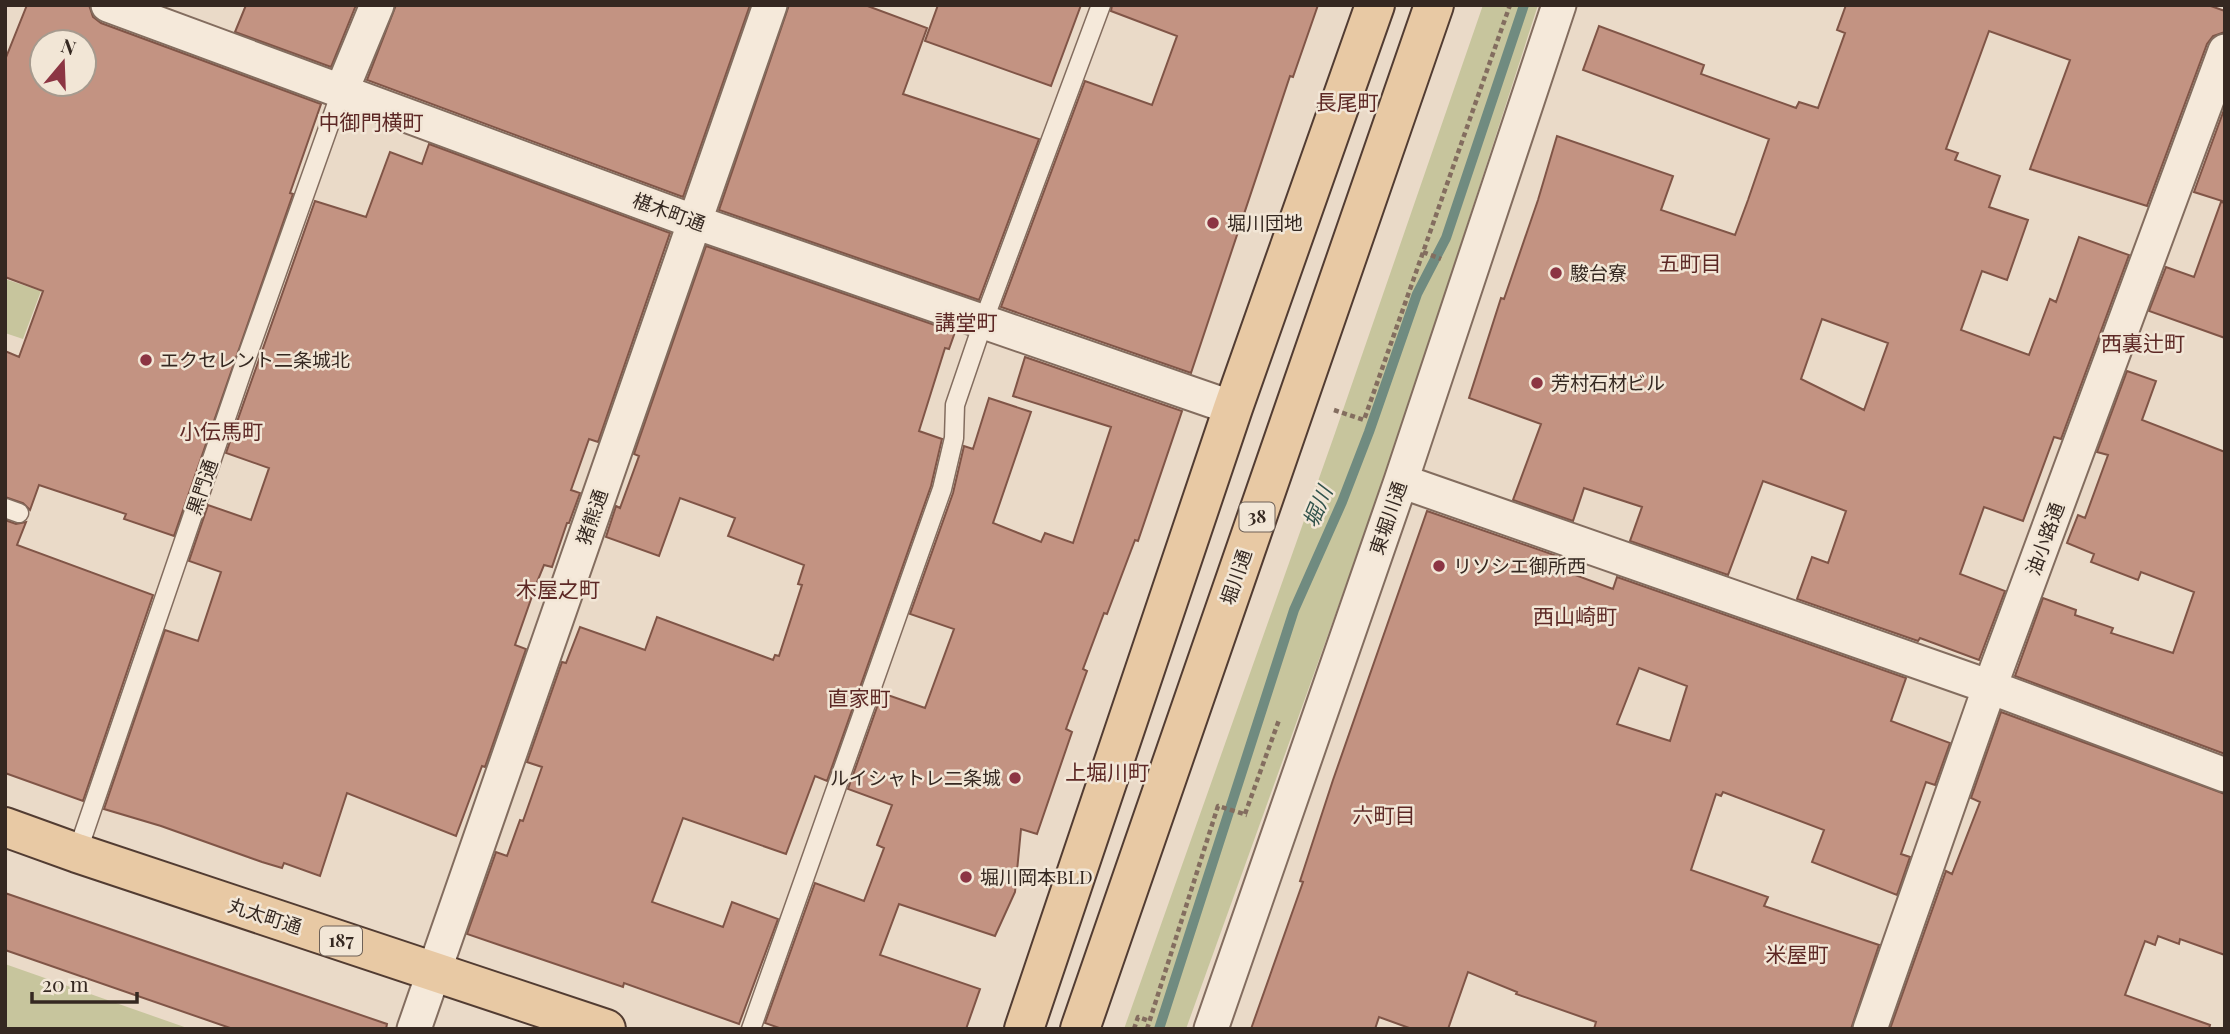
<svg xmlns="http://www.w3.org/2000/svg" width="2230" height="1034" viewBox="0 0 2230 1034" font-family="'Playfair Display','Noto Sans JP',serif">
  <style>
    .green { fill: #c7c59d }
    .lines { fill: none; stroke-linecap: round; stroke-linejoin: round }
    .stream { stroke: #708b80; stroke-width: 10 }
    .building { fill: #c39382; stroke: #805547; stroke-width: 2; fill-rule: evenodd }
    .service-casing { stroke: #836d5f; stroke-width: 21 }
    .minor-casing { stroke: #836d5f; stroke-width: 37 }
    .primary-casing { stroke: #523c32; stroke-width: 42 }
    .path { stroke: #836d5f; stroke-width: 4.5; stroke-dasharray: 5 3.5; stroke-linecap: butt }
    .service { stroke: #f5e9da; stroke-width: 18 }
    .minor { stroke: #f5e9da; stroke-width: 33 }
    .primary { stroke: #e8c9a4; stroke-width: 38 }
    .poi-dot { fill: #8c3543; stroke: #f2e6d6; stroke-width: 2.5 }
    .labels { text-anchor: middle; stroke-width: 5; stroke-linejoin: round; paint-order: stroke }
    .shield { fill: #f2e6d6; stroke: #6e6157; stroke-width: 2 }
    .shield-label { font-size: 18px; font-weight: bold; fill: #352821 }
    .street-label { font-size: 19px; fill: #352821; stroke: #f2e6d6 }
    .poi-label { font-size: 19px; fill: #352821; stroke: #f2e6d6; text-anchor: start }
    .neighbourhood-label { font-size: 21px; fill: #5d2825; stroke: #f2e6d6 }
    .water-label { font-size: 21px; font-style: italic; fill: #32534c; stroke: #f2e6d6 }
  </style>
  <rect width="100%" height="100%" fill="#eadac8"/>
  <path class="green" d="M1483,5h55l-146,452 -206,572h-62l210,-593z
    M5,279l36,12 -18,48 -18,-6z
    M5,964l185,65h-185z"/>
  <g class="lines">
    <path class="stream" d="M1159,1029l135,-419 48,-108 27,-70 48,-138 29,-56 78,-233"/>
  </g>
  <path class="building" d="M27,5h62l4,12 8,6 220,81 -31,89 3,1 -119,342 -50,-17 2,-5 -87,-29 -9,25 -7,-7 -18,-6v-146l14,6 24,-66 -38,-14v-217zM42,42h42v42h-42z
    M246,5h110l-25,62 -96,-35z
    M396,5h354l-67,192 -316,-117z
    M789,5h76l62,23 -24,66 136,45 -60,161 -260,-90z
    M938,5h143l-30,81 -126,-45z
    M1112,5h206l-25,72 -3,-1 -99,297 -190,-66 84,-226 67,24 25,-69 -66,-25z
    M1846,5h362l17,6v21l-12,4 -6,8 -60,162 -117,-37 40,-109 -81,-29 -43,118 12,4 -3,7 45,16 -11,31 39,13 -21,60 -25,-9 -21,59 68,25 21,-56 6,3 23,-65 50,18 -68,184 -7,-2 -31,84 -39,-14 -24,67 45,17 -26,69 -59,-22 -2,3 -121,-42 15,-42 16,6 18,-52 -83,-30 -35,94 -98,-34 12,-34 -58,-19 -11,33 -60,-21 28,-76 -72,-26 32,-100 3,1 34,-99 19,-64 116,40 -12,34 74,25 13,-35 21,-61 -186,-69 16,-44 105,39 -3,9 95,34 3,-6 19,6 27,-75 -8,-3zM1822,319l66,24 -24,67 -63,-31z
    M2225,107v95l-31,-10z
    M429,144l241,89 -72,209 -9,-3 -18,51 9,3 -11,30h-2l-15,44 -8,-2 -7,17 -22,63 11,4 -41,118 -3,-1 -26,70 -109,-43 -27,83 -36,-13 -2,5 -20,-6 -101,-36 -57,-17 61,-179 33,11 23,-69 -32,-11 19,-56 43,15 18,-52 -43,-15 89,-252 51,16 24,-65 32,12z
    M2221,202l4,1v135l-76,-27 17,-44 28,10z
    M706,246l249,86 -6,17 -4,-1 -26,83 23,8 -11,47 -104,295 -12,-5 -29,78 -103,-36 -31,84 71,25 9,-25 46,17 -39,105 -115,-41 -1,4 -156,-53 29,-82 11,4 13,-36 3,1 19,-54 -15,-5 35,-100 4,1 14,-36 65,23 12,-33 116,43 2,-5 4,1 23,-71 -4,-1 6,-19 -76,-29 7,-18 -55,-20 -21,58 -53,-19 10,-31 4,2 19,-52 -5,-2z
    M1025,357l157,54 -44,130 -3,-1 -28,74 -3,-1 -21,56 4,2 -21,58 6,3 -35,102 -16,-5 -6,63 -20,44 -96,-32 -19,51 100,34 -14,40h-184l-17,-6 50,-140 49,18 20,-53 -7,-3 15,-40 -44,-16 34,-96 43,15 29,-79 -44,-15 43,-121 11,-47 9,3 16,-51 42,14 -38,111 48,19 4,-9 28,10 38,-116 -98,-31z
    M2127,371l29,10 -14,39 83,32v302l-210,-78 28,-78 33,12 -1,5 38,13 -2,5 62,20 21,-61 -53,-20 -3,8 -47,-18 3,-8 -27,-11 11,-28 7,3 23,-63 -11,-3z
    M1427,511l133,46 -4,11 57,21 4,-12 289,101 -15,43 59,22 -15,42 -9,-3 -25,72 9,3 -13,38 -85,-33 12,-32 -101,-38 -2,4 -5,-2 -25,76 77,27 -4,9 115,39 -28,84h-257l2,-7 -80,-28 1,-2 -49,-20 -20,57h-36l-33,-12 -4,12h-124l52,-147 -3,-1 33,-101zM1639,668l48,18 -17,55 -53,-17z
    M5,520l11,4 10,-2 -9,23 136,50 -70,206 -78,-28z
    M2001,712l224,82v161l-45,-16 -1,5 -21,-8 -3,9 -10,-4 -20,54 85,30 -1,4h-319l56,-158 6,3 28,-72 -9,-4z
    M5,893l382,131 -1,5h-153l-228,-79z"/>
  <g class="lines">
    <defs>
      <path id="service" d="M5,508l14,5
        M77,853l172,-502 92,-259
        M751,1029l191,-540 12,-51 1,-33 30,-88 116,-312"/>
      <path id="minor" d="M108,5l587,217 538,186
        M341,92l36,-87
        M1401,481l589,206 235,88
        M414,1029l356,-1024
        M1211,1029l190,-548 158,-476
        M1870,1029l114,-326 241,-652"/>
      <path id="primary" d="M5,827l72,26 529,176
        M1024,1029l209,-621 142,-403
        M1080,1029l354,-1024"/>
    </defs>
    <use href="#service" class="service-casing"/>
    <use href="#minor" class="minor-casing"/>
    <use href="#primary" class="primary-casing"/>
    <path class="path" d="M1423,252l18,7
      M1334,410l30,10 146,-415
      M1245,814l34,-94
      M1134,1029l4,-12 11,4
      M1147,1029l71,-223 29,9"/>
    <use href="#service" class="service"/>
    <use href="#minor" class="minor"/>
    <use href="#primary" class="primary"/>
  </g>
  <g class="poi-dot">
    <circle cx="1213" cy="223" r="7"/>
    <circle cx="1556" cy="273" r="7"/>
    <circle cx="146" cy="360" r="7"/>
    <circle cx="1537" cy="383" r="7"/>
    <circle cx="1439" cy="566" r="7"/>
    <circle cx="1015" cy="778" r="7"/>
    <circle cx="966" cy="877" r="7"/>
  </g>
  <g class="labels">
    <g class="shield">
      <rect x="1239.5" y="502.5" width="35" height="29" rx="5"/>
      <rect x="320" y="926.5" width="42" height="29" rx="5"/>
    </g>
    <g class="shield-label">
      <text x="1257" y="523">38</text>
      <text x="341" y="947">187</text>
    </g>
    <g class="street-label">
      <text transform="translate(669 212) rotate(20)" y="7">椹木町通</text>
      <text transform="translate(202 487) rotate(-71)" y="7">黒門通</text>
      <text transform="translate(592 517) rotate(-71)" y="7">猪熊通</text>
      <text transform="translate(1388 518) rotate(-71)" y="7">東堀川通</text>
      <text transform="translate(2045 539) rotate(-70)" y="7">油小路通</text>
      <text transform="translate(1236 577) rotate(-71)" y="7">堀川通</text>
      <text transform="translate(265 916) rotate(18)" y="7">丸太町通</text>
    </g>
    <g class="poi-label">
      <text x="1227" y="230">堀川団地</text>
      <text x="1570" y="280">駿台寮</text>
      <text x="160" y="367">エクセレント二条城北</text>
      <text x="1551" y="390">芳村石材ビル</text>
      <text x="1453" y="573">リソシエ御所西</text>
      <text x="1001" y="785" text-anchor="end">ルイシャトレ二条城</text>
      <text x="980" y="884">堀川岡本BLD</text>
    </g>
    <g class="neighbourhood-label">
      <text x="1347" y="110">長尾町</text>
      <text x="371" y="130">中御門横町</text>
      <text x="1690" y="271">五町目</text>
      <text x="966" y="330">講堂町</text>
      <text x="2143" y="351">西裏辻町</text>
      <text x="221" y="439">小伝馬町</text>
      <text x="558" y="597">木屋之町</text>
      <text x="1575" y="624">西山崎町</text>
      <text x="859" y="706">直家町</text>
      <text x="1107" y="780">上堀川町</text>
      <text x="1384" y="823">六町目</text>
      <text x="1797" y="962">米屋町</text>
    </g>
    <g class="water-label">
      <text transform="translate(1318 507) rotate(-67)" y="7">堀川</text>
    </g>
  </g>
  <rect width="2230" height="1034" fill="none" stroke="#352821" stroke-width="14"/>
  <g transform="translate(63 63) rotate(19)"><circle r="33" fill="#f2e6d6" stroke="#a69a8e" stroke-width="2"/>
  <path d="M0-5L12 26L0 18L-12 26Z" fill="#8c3543"/>
  <text y="-10" font-size="19" font-weight="bold" text-anchor="middle" fill="#352821">N</text>
  </g>
  <path d="M32 992v10h105v-10" fill="none" stroke="#352821" stroke-width="3.5"/>
  <text x="42" y="992" font-size="21" fill="#352821" stroke="#f2e6d6" stroke-width="5" paint-order="stroke">20 m</text>
</svg>
